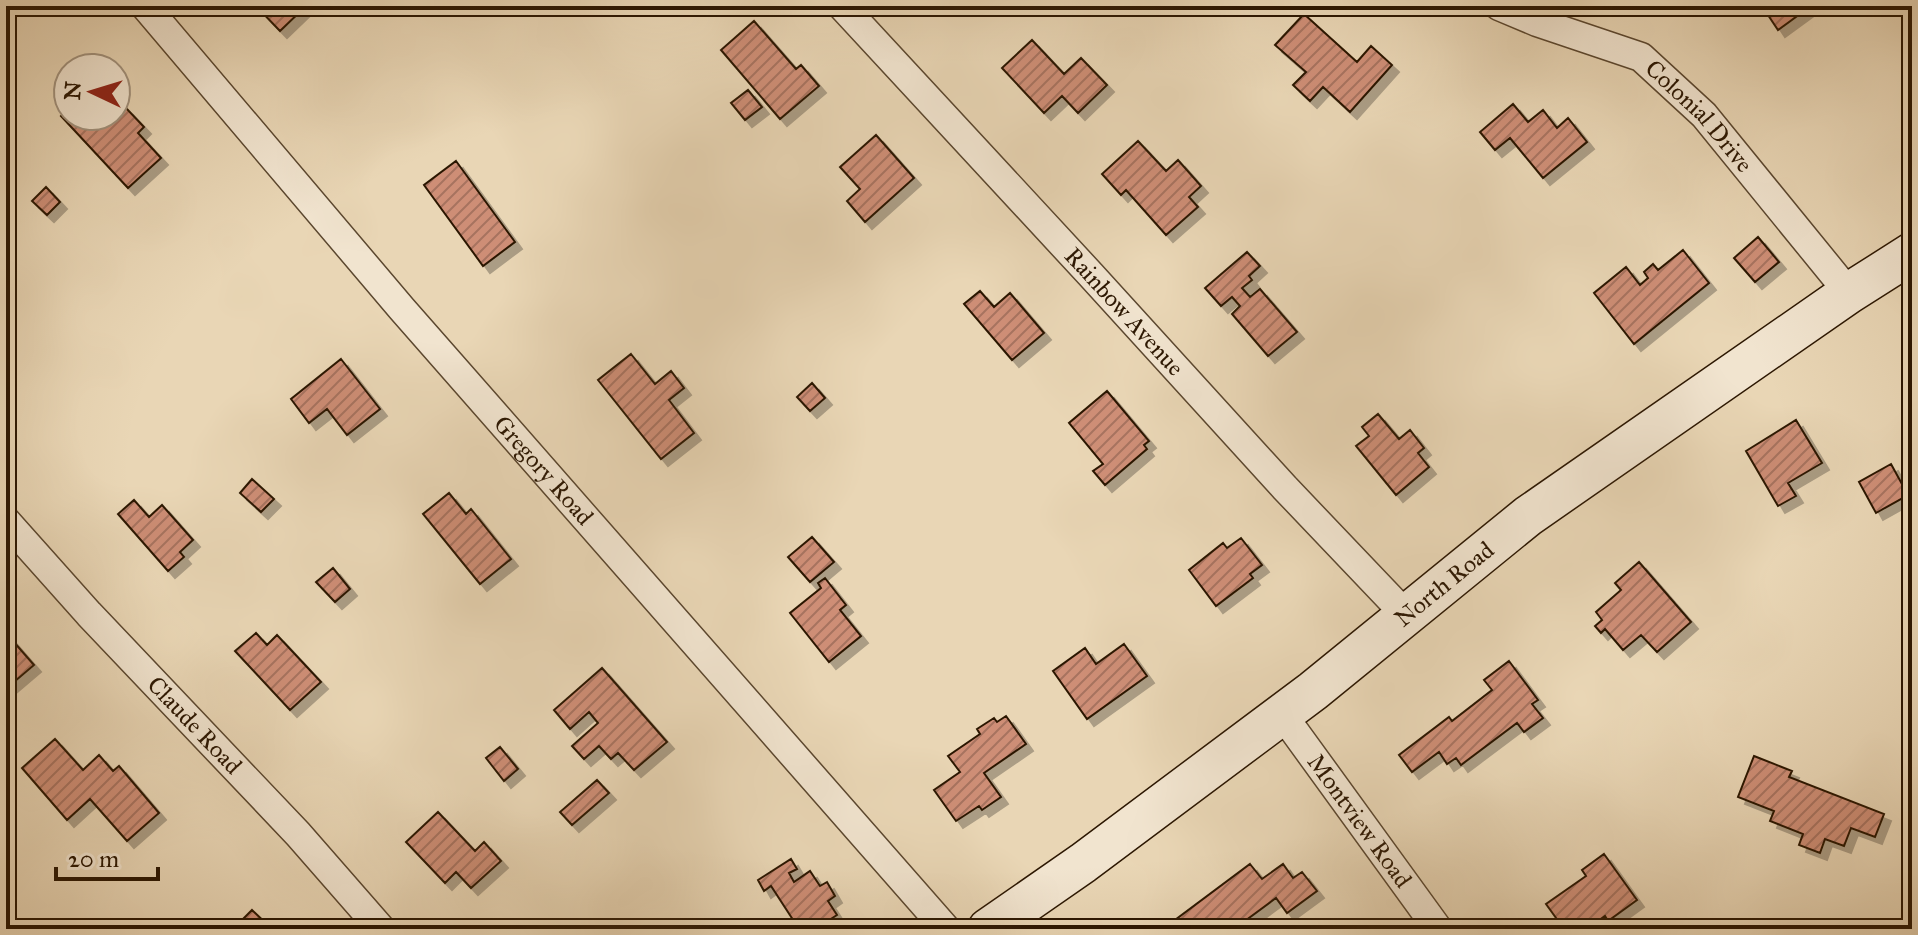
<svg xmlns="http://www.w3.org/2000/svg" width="1918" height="935" viewBox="0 0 1918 935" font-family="'IM FELL Great Primer',serif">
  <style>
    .building { fill: url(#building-hatch); stroke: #2c1702; stroke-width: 2; filter: url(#shadow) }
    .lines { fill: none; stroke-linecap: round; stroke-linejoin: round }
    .minor-casing { stroke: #5b472f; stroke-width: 31 }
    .secondary-casing { stroke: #2c1702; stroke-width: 43 }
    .minor { stroke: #f1e4cf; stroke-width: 28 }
    .secondary { stroke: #f1e4cf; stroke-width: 40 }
    .labels { text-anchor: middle; stroke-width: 7; stroke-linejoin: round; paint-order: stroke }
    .street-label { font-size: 24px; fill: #2c1702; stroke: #f1e4cf }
  </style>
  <defs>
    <pattern id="building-hatch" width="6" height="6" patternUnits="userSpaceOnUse" patternTransform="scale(2)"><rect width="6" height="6" fill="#ce8e76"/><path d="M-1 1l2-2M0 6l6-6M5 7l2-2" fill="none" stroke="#a7735f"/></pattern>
    <filter id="shadow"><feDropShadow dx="7" dy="7" stdDeviation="0" flood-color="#0004"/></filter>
  </defs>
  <rect width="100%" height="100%" fill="#e9d6b5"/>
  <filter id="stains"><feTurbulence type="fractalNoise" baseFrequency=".0025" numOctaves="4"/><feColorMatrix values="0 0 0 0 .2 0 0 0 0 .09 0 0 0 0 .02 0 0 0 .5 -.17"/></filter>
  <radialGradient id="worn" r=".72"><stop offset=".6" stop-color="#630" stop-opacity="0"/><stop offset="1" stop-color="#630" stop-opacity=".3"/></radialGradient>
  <path class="building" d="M256,6h50l-26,25z
    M1774,6h37l-33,24 -12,-18z
    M1304,14l53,48 14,-16 21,19 -42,47 -27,-25 -13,14 -17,-16 13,-13 -31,-27z
    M754,21l42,48 5,-4 18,21 -39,33 -59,-69z
    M1032,40l32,34 17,-16 26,27 -29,28 -16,-17 -18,17 -42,-45z
    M748,90l14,17 -17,13 -14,-17z
    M1513,104l15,18 15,-12 14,18 11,-10 19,24 -44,36 -33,-40 -15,12 -15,-18z
    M126,108l18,19 -6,6 23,25 -33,30 -67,-72 7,-6v6h48v-2l1,1z
    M876,135l38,43 -49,44 -18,-21 13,-12 -20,-22z
    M1138,141l28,30 12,-11 23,26 -12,11 9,10 -32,28 -40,-45 -5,5 -19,-21z
    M456,161l59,81 -32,24 -59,-81z
    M46,187l14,15 -13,13 -15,-14z
    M1758,237l21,25 -24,20 -21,-24z
    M1683,250l26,33 -75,61 -40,-51 32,-26 14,18 8,-7 -4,-6 9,-8 5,6z
    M1247,252l13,14 -11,10 3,4 -10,8 8,9 10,-8 37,43 -29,24 -36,-42 8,-8 -8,-9 -11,9 -16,-18z
    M980,291l14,16 16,-14 34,40 -32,27 -48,-56z
    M631,354l24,30 16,-13 13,17 -15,12 25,33 -33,26 -63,-79z
    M341,359l39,50 -33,26 -20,-26 -18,14 -18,-24z
    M812,383l13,15 -15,13 -13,-14z
    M1107,391l42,50 -5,4 3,4 -42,36 -12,-14 10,-7 -34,-41z
    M1378,414l21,25 11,-9 14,18 -6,5 11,14 -33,28 -40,-49 13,-10 -7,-9z
    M1796,420l26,43 -34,20 8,13 -18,10 -32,-55z
    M1891,464l17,31 -32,18 -17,-31z
    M252,479l22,20 -13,13 -21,-19z
    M449,493l17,21 5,-5 40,50 -31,25 -57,-70z
    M134,500l15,17 13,-12 31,35 -13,12 4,5 -16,14 -50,-57z
    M812,537l22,25 -24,20 -22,-25z
    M1241,538l21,27 -12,9 3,4 -37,28 -27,-36 34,-27 4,5z
    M1639,562l52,60 -34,30 -16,-17 -18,15 -18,-21 -4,4 -6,-7 7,-6 -6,-8 25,-22 -6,-7z
    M333,568l17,21 -15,13 -19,-20z
    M825,578l21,27 -6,5 21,26 -32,26 -39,-49 31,-25 -3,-5z
    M6,633l28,32 -27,23 -1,-2z
    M256,633l11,12 10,-10 44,47 -31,28 -55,-59z
    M1124,644l23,32 -60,43 -34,-48 32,-23 11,16z
    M1509,661l29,39 -6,4 11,14 -19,14 -7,-9 -56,42 -5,-7 -9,6 -8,-12 -27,20 -13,-17 50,-38 3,4 40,-31 -8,-10z
    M602,668l65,74 -33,28 -16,-17 -7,6 -12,-13 -15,13 -12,-13 26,-23 -9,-11 -19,17 -16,-19z
    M1006,716l20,28 -42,29 17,24 -19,13 -3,-4 -23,15 -22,-31 26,-18 -12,-16 32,-22 -3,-5 17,-11 3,4z
    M55,739l28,31 16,-15 14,16 6,-5 40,47 -32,28 -37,-42 -23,21 -45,-52z
    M500,747l18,22 -14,12 -18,-23z
    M1754,756l38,15 -3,6 95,37 -9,23 -24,-9 -7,18 -19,-7 -5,14 -21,-8 4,-11 -33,-13 4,-10 -36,-14z
    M597,780l12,13 -37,32 -12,-13z
    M438,812l37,39 9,-9 17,19 -30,27 -15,-16 -11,11 -39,-41z
    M1604,854l33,46 -29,21 -3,-5 -18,13h-23l-18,-25 40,-28 -4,-6z
    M791,859l6,10 -8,4 5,9 16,-11 10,15 7,-4 8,14 -7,5 9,14 -22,14h-16l-28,-43 -7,5 -6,-11z
    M1250,864l12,15 21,-15 10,14 9,-6 15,19 -30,22 -11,-15 -42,31h-52l-7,-9z
    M252,910l20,19h-39z"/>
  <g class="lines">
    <defs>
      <g id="minor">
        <path id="s1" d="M145,6l257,303 544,620"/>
        <path id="s2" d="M842,6l249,269 194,213 121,127"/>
        <path id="s3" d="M1499,6l38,16 104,35 63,58 145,178"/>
        <path id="s4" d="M6,521l83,93 209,220 83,95"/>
        <path id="s5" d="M1282,714l156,215"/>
      </g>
      <g id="secondary">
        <path id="s6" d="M988,929l95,-66 230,-172 215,-175 321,-223 63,-40"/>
      </g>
    </defs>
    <use href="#minor" class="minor-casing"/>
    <use href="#secondary" class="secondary-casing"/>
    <use href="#minor" class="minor"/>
    <use href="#secondary" class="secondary"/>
  </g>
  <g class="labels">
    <g class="street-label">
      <text dy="8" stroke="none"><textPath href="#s3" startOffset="234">Colonial Drive</textPath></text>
      <text dy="8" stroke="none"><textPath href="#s2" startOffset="416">Rainbow Avenue</textPath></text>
      <text dy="8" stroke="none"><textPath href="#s1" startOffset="612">Gregory Road</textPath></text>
      <text dy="8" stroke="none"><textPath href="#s6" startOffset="572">North Road</textPath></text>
      <text dy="8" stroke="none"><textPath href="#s4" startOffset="278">Claude Road</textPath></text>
      <text dy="8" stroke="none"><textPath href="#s5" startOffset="132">Montview Road</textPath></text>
    </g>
  </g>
  <rect width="1918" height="935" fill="none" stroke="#e9d6b5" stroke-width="32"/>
  <rect x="8" y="8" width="1902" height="919" fill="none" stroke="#2c1702" stroke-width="4"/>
  <rect x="16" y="16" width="1886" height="903" fill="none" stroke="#2c1702" stroke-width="2"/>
  <g transform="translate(92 92) rotate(274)"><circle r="38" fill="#f1e4cf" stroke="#a2927d" stroke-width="2"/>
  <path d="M0-6L14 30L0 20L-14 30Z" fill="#8f2418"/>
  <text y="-12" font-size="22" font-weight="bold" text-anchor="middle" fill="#2c1702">N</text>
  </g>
  <path d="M56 867v12h102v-12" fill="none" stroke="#2c1702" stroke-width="4"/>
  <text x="68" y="867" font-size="24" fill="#2c1702" stroke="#f1e4cf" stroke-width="6" paint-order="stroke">20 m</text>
  <rect width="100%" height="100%" filter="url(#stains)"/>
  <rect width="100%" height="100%" fill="url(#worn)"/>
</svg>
